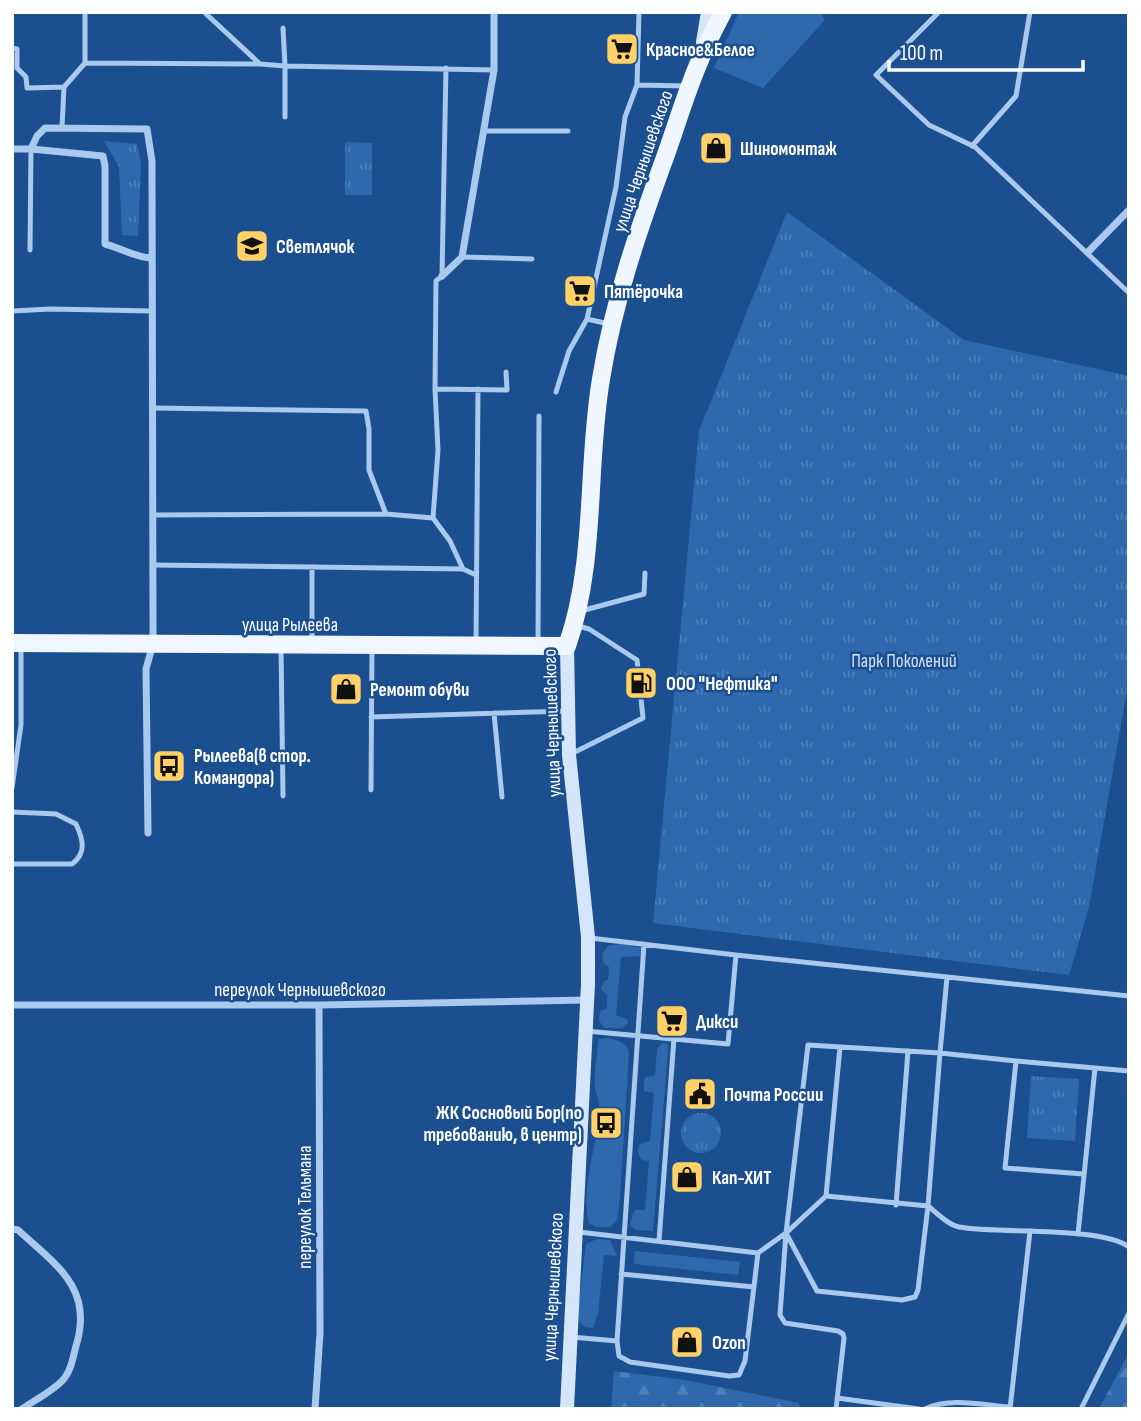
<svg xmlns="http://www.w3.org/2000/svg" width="1141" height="1421" viewBox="0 0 1141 1421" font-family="'Sofia Sans Condensed',sans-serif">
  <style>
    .grass { fill: #2e69ad }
    .forest { fill: url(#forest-firs) }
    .park { fill: url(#park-tufts) }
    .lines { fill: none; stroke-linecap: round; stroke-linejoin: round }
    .lane { stroke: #a9c9ee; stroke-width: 5 }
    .street { stroke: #a9c9ee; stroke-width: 7 }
    .secondary { stroke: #d6e6fa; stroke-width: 14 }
    .primary { stroke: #f0f6ff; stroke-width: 18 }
    .labels { text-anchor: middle; stroke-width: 5; stroke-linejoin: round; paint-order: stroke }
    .poi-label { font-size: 19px; font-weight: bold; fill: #fff; stroke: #1b4f8f; text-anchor: start }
    .street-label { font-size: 19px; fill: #fff; stroke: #1b4f8f }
    .park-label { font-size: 19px; fill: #cfe3fa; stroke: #1b4f8f }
  </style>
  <defs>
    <pattern id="forest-firs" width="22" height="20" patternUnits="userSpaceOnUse" patternTransform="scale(1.75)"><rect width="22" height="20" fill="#2e69ad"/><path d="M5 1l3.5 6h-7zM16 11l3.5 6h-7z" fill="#4d80b9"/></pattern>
    <pattern id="park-tufts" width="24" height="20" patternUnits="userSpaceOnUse" patternTransform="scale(1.75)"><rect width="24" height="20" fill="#2e69ad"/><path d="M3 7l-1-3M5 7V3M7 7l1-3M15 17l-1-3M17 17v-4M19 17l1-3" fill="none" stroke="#4d80b9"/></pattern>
  </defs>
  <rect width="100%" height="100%" fill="#1b4f8f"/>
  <path class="grass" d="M739,12h81l5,8 -62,68 -49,-20z
    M619,944l26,4 -1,8 -23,1 -5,58 11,4 1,4 -6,5h-17l-6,-7 1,-10 7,-2v-14l-6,-6 3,-8 4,-1 1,-13 -6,-4 -1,-9 6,-8z
    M607,1038c10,2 19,4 22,14l-9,145 -3,23 -7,7h-14l-7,-4c-10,-39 11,-79 10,-119 0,-5 -3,-10 -4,-16 -2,-14 3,-33 3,-49z
    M662,1043l6,1v9l-15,178 -17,-1 -6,-4 3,-14 3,-2h9l4,-49 -7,-1c-5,-6 -5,-10 -2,-16l10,-3 4,-48 -10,-2v-11l2,-3 9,-2 2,-26z
    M597,1239l13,1 7,16 -13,-1 -6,59 -5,14 -8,-1 -7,-7v-10l8,-66z
    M635,1251l105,11 -2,13 -104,-11z"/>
  <path class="forest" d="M1129,1352v57h-30z
    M614,1371l71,9 114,23 1,6h-189z"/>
  <path class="park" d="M104,141l33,3 4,20 -3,72 -16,-1 -3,-68z
    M345,142l27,1v52h-27z
    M787,212l177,128 165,36v303l-40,228 -20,68 -416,-52 46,-492z
    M1031,1076l48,3 -4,62 -48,-3z
    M681 1133a20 20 0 1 1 40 0a20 20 0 1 1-40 0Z"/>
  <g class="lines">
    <path class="lane" d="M204,12l56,52 25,2 -2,-38
      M938,13l-62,62 53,50 46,22 154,146
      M12,48l5,1v19l9,9 1,11 37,-1
      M85,63v-51
      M446,68l-4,208 -6,5 -1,108 72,1 -1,-18
      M637,85l50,1
      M285,117v-51l209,4
      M62,127l2,-40 21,-24 175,1
      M483,131h85
      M972,146l44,-50 14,-84
      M30,250l1,-101
      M462,257l70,2
      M12,311l39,-2 101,2
      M587,319l22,5
      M435,389l3,61 -5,68 17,23 13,28 13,6
      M556,392l13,-41 18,-32 29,-132 9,-70 12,-32 2,-73
      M152,408l214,3 3,18v41l17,44
      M152,515l234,-1 47,4
      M153,565l310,4
      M581,611l63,-17 1,-21
      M312,641v-74
      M476,642l2,-253
      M538,644l1,-228
      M281,648l2,148
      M494,713l8,84
      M371,717l197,-6
      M571,754l72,-36 -6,-58 -48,-31 -11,-3
      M12,788l9,-63v-79
      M371,790l1,-142
      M12,812l44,2 20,10c7,15 11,29 -4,40h-60
      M590,938l146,17
      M947,977l182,19
      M840,1047l-14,149 102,10 12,-153 76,8 -11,107 78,6
      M1016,1061l79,7
      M826,1196l-40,37 -6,82 5,8 53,8 5,3 1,4 -8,71
      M896,1205l12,-154
      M579,1232l179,21 28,-20 22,-188 132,8 7,-76 -211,-22 -8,89 -142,-13
      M786,1233l31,58 85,9 13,-3 3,-7 10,-84c9,7 20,19 31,21 39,7 143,-1 170,20
      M1078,1234l17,-166 34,3
      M659,1241l15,-203
      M621,1274l133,13
      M571,1337l46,4 2,15 11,6 99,14 10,-1 6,-14 13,-108
      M617,1341l27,-397
      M837,1398l82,11
      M925,1409c24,-12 58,-4 85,-2
      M1010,1409l20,-178
      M1081,1409l48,-96"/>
    <path class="street" d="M12,149h19l6,-13 8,-8 102,1 5,32 1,459v24l-7,25 2,164
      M31,149l72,7 2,10v78c16,4 31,14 47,14
      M1088,252l41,-42
      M442,276l20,-19 32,-187v-58
      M12,1005h307l268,-5
      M12,1229l6,1c38,35 76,58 58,116 -3,11 -5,26 -14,35 -11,11 -27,19 -40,28
      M315,1409l5,-76 -1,-328"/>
    <path class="secondary" d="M703,42l5,-30
      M567,1409l21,-425v-47l-19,-182 -2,-109"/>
    <path class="primary" d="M12,643l555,3c30,-85 19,-179 34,-267 12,-75 37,-148 63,-219 12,-33 22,-68 36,-100 6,-16 15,-32 23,-48"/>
  </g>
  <defs>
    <symbol id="supermarket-square" viewBox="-11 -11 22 22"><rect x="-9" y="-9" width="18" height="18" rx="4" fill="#ffd166" stroke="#1b4f8f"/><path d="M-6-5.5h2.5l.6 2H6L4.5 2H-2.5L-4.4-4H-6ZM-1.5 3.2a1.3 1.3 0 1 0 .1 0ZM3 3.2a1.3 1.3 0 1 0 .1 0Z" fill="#111"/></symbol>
    <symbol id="shop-square" viewBox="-11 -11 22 22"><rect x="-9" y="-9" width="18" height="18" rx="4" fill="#ffd166" stroke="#1b4f8f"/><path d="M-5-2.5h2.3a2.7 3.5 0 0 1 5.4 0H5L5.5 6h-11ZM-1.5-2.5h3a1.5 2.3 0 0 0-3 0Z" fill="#111"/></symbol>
    <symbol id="school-square" viewBox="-11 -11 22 22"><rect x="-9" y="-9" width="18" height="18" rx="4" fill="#ffd166" stroke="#1b4f8f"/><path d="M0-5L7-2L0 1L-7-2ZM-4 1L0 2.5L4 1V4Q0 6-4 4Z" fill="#111"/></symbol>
    <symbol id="fuel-square" viewBox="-11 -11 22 22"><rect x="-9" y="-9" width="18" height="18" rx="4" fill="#ffd166" stroke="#1b4f8f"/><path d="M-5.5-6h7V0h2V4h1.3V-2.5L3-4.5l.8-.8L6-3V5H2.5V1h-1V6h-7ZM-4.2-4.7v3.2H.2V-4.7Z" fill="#111"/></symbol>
    <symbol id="bus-square" viewBox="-11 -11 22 22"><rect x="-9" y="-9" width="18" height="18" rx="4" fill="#ffd166" stroke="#1b4f8f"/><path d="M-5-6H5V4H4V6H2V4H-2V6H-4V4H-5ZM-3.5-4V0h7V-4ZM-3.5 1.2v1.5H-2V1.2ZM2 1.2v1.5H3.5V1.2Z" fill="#111"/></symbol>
    <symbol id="civic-square" viewBox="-11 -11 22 22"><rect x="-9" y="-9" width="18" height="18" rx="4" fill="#ffd166" stroke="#1b4f8f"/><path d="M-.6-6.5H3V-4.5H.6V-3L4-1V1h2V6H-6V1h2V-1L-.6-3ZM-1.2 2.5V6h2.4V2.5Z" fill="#111"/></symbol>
  </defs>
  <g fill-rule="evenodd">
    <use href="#supermarket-square" x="603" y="30" width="38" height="38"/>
    <use href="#shop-square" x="697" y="129" width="38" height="38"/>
    <use href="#school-square" x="233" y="227" width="38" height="38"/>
    <use href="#supermarket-square" x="561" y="272" width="38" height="38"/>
    <use href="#fuel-square" x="622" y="664" width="38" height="38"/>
    <use href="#shop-square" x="327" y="670" width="38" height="38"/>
    <use href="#bus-square" x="150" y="747" width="38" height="38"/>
    <use href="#supermarket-square" x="653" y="1002" width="38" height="38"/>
    <use href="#civic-square" x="681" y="1075" width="38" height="38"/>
    <use href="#bus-square" x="587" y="1104" width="38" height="38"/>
    <use href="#shop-square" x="668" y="1158" width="38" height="38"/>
    <use href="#shop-square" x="668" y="1323" width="38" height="38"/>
  </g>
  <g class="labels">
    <g class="poi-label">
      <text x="646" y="56">Красное&amp;Белое</text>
      <text x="740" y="155">Шиномонтаж</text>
      <text x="276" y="253">Светлячок</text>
      <text x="604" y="298">Пятёрочка</text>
      <text x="666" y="690">ООО "Нефтика"</text>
      <text x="370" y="696">Ремонт обуви</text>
      <text x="194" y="762">Рылеева(в стор.<tspan x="194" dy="22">Командора)</tspan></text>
      <text x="696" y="1028">Дикси</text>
      <text x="724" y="1101">Почта России</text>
      <text x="582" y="1119" text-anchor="end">ЖК Сосновый Бор(по<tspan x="582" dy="22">требованию, в центр)</tspan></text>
      <text x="712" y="1184">Кап-ХИТ</text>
      <text x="712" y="1349">Ozon</text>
    </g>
    <g class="street-label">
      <text transform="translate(642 161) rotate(-71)" y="7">улица Чернышевского</text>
      <text x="290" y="631">улица Рылеева</text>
      <text transform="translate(551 723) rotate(-92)" y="7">улица Чернышевского</text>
      <text x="300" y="996">переулок Чернышевского</text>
      <text transform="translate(304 1207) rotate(-90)" y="7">переулок Тельмана</text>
      <text transform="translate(552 1287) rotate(-87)" y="7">улица Чернышевского</text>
    </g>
    <g class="park-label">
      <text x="904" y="667">Парк Поколений</text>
    </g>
  </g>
  <rect width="1141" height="1421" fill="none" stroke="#ffffff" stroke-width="28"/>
  <path d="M889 60v10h194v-10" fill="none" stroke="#ffffff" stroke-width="3.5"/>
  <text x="900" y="60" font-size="21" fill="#ffffff" stroke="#1b4f8f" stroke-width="5" paint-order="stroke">100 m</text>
</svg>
